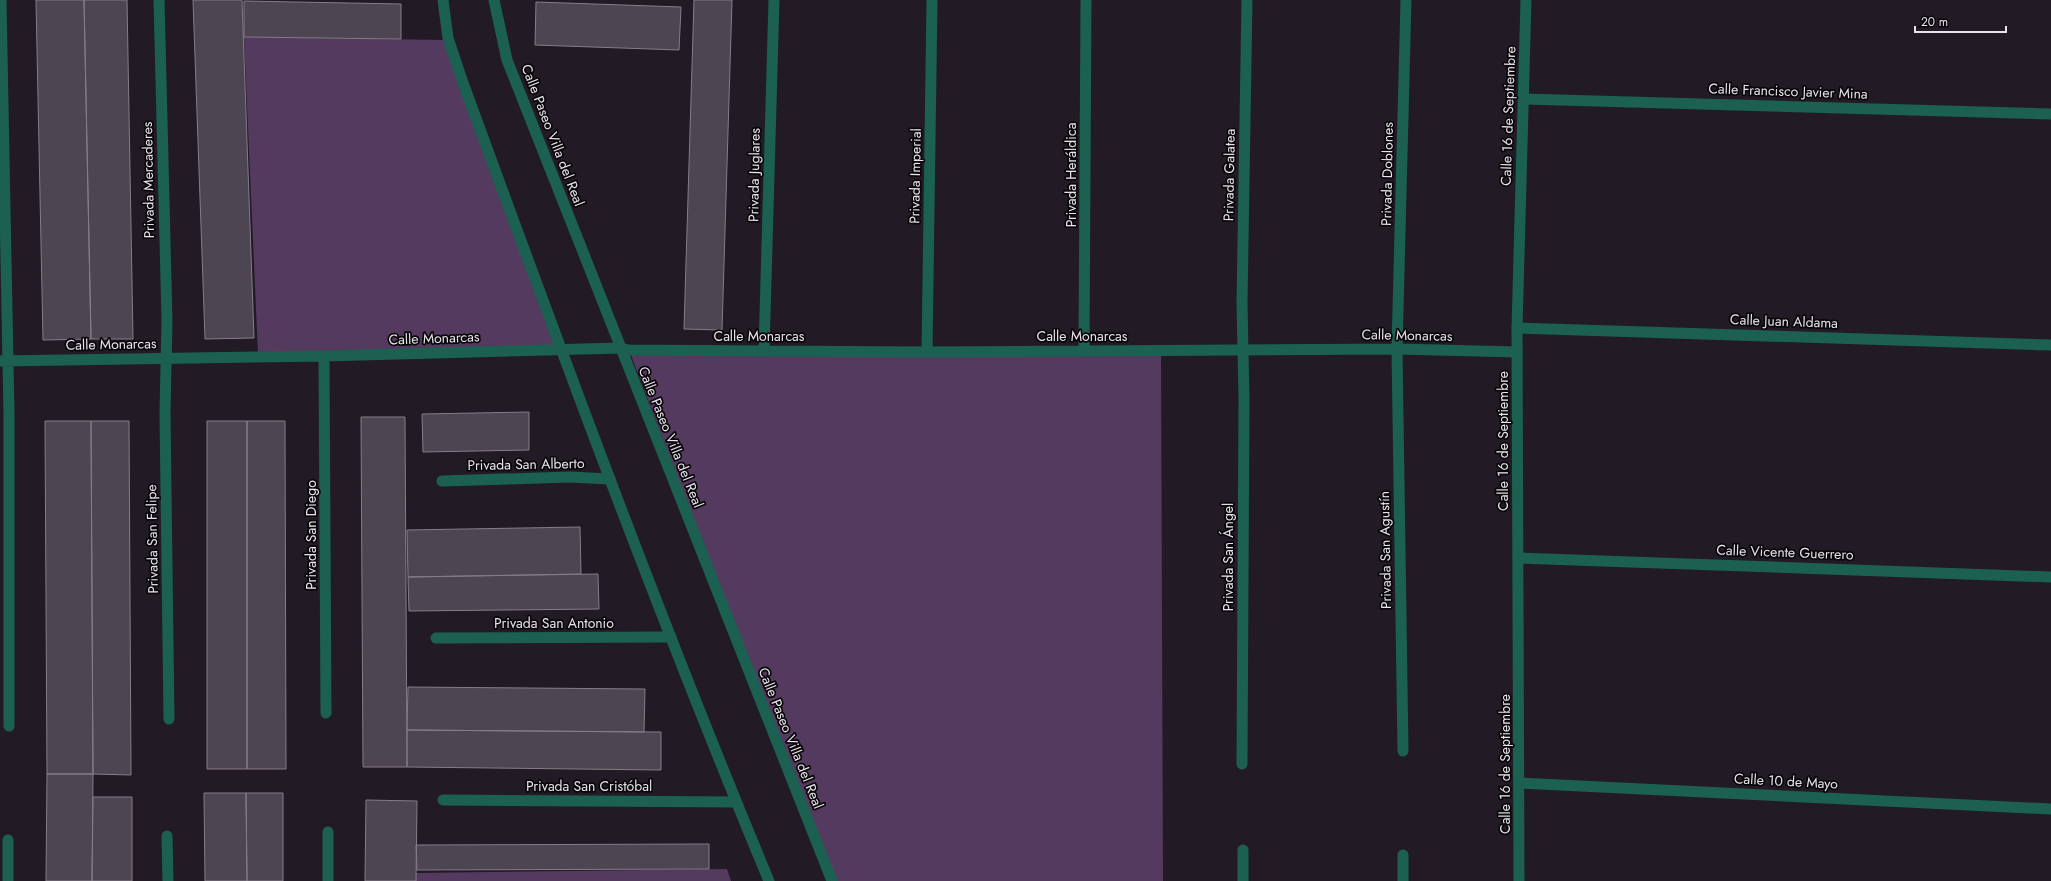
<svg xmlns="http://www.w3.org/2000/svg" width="2051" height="881" viewBox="0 0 2051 881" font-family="Jost,sans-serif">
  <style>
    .green { fill: #543a5f }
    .building { fill: #4d4551; stroke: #857d89 }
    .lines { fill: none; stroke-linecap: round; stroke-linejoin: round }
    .minor { stroke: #1c6051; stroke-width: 11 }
    .tertiary { stroke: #1c6051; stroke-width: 11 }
    .labels { text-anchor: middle; stroke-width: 3.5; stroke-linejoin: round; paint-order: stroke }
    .street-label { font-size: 14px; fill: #e7e3ea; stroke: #0a070b }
  </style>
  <rect width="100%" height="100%" fill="#221b25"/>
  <path class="green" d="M244,37l202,3 112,307 -300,7z
    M629,350l532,1 2,530h-332z
    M727,869l4,12h-315v-8z"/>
  <path class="building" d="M36,0h48l7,339 -48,1z
    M84,0h43l6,339h-42z
    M193,0h49l12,338 -49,1z
    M694,0h38l-10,330 -38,-1z
    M244,1l157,3v35l-157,-2z
    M536,2l145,5 -2,43 -144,-5z
    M529,412v38l-106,2 -1,-38z
    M361,417h44l2,350h-44z
    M45,421h46l2,353h-46z
    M91,421h38l2,354 -38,-1z
    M207,421h40v348h-40z
    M247,421h38l1,348h-39z
    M580,527l1,47 -173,3 -1,-47z
    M598,574l1,35 -190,2 -1,-34z
    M408,687l237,2 -1,43 -237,-2z
    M407,730l254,2v38l-254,-3z
    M47,774h46l-1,107h-46z
    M204,793h42l1,88h-42z
    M246,793h37v88h-36z
    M93,797h39v84h-40z
    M366,800l51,1 -1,80h-51z
    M709,844v25l-292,1 -1,-25z"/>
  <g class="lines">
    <path class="minor" d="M1,0l8,414v312
      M159,0l8,321 -2,91 4,307
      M1523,99l528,15
      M1517,328l534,17
      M764,350l10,-350
      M1084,351l2,-351
      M927,352l5,-352
      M324,356l2,357
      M0,361l324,-5 296,-8 9,2 298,2 470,-3 120,3
      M442,481l128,-4 40,2
      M1519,558l532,19
      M436,638l235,-1
      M1403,751l-6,-402 9,-349
      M1242,764l2,-365 -2,-96 5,-303
      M1520,783l531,26
      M443,800l293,2
      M328,832v49
      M167,836l1,45
      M8,840v41
      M1243,850v31
      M1403,855v26"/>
    <path class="tertiary" d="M443,0l5,38 14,42c98,268 197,537 307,801
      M494,0l13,60 325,821
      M1519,881l-2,-553 9,-328"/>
  </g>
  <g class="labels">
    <g class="street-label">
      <text transform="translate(1788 91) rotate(2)" y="5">Calle Francisco Javier Mina</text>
      <text transform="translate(1508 116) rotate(-88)" y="5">Calle 16 de Septiembre</text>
      <text transform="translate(553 135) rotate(69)" y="5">Calle Paseo Villa del Real</text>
      <text transform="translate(1387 174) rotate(-89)" y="5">Privada Doblones</text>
      <text transform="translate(754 175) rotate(-89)" y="5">Privada Juglares</text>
      <text transform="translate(1071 175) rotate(-90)" y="5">Privada Heráldica</text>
      <text transform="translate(1229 175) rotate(-89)" y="5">Privada Galatea</text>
      <text transform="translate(915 176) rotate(-89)" y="5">Privada Imperial</text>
      <text transform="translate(148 180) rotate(-91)" y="5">Privada Mercaderes</text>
      <text transform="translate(1784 321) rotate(2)" y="5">Calle Juan Aldama</text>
      <text transform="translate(1407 335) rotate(1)" y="5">Calle Monarcas</text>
      <text x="759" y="341">Calle Monarcas</text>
      <text x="1082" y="341">Calle Monarcas</text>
      <text transform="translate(434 338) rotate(-2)" y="5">Calle Monarcas</text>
      <text transform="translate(111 344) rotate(-1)" y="5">Calle Monarcas</text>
      <text transform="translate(671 437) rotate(68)" y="5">Calle Paseo Villa del Real</text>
      <text transform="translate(1503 441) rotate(-90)" y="5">Calle 16 de Septiembre</text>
      <text transform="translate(526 464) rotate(-1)" y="5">Privada San Alberto</text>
      <text transform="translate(311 535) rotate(-90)" y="5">Privada San Diego</text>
      <text transform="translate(152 539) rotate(-91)" y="5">Privada San Felipe</text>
      <text transform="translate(1385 550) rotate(-91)" y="5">Privada San Agustín</text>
      <text transform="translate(1785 552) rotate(2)" y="5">Calle Vicente Guerrero</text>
      <text transform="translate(1228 557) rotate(-90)" y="5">Privada San Ángel</text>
      <text x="554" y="628">Privada San Antonio</text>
      <text transform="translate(791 738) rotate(68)" y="5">Calle Paseo Villa del Real</text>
      <text transform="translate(1505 764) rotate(-90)" y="5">Calle 16 de Septiembre</text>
      <text transform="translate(1786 781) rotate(3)" y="5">Calle 10 de Mayo</text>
      <text x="589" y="791">Privada San Cristóbal</text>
    </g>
  </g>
  <path d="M1915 26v6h91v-6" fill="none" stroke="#e7e3ea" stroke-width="2"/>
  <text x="1921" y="26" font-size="12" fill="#e7e3ea" stroke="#0a070b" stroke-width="3" paint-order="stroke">20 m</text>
</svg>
